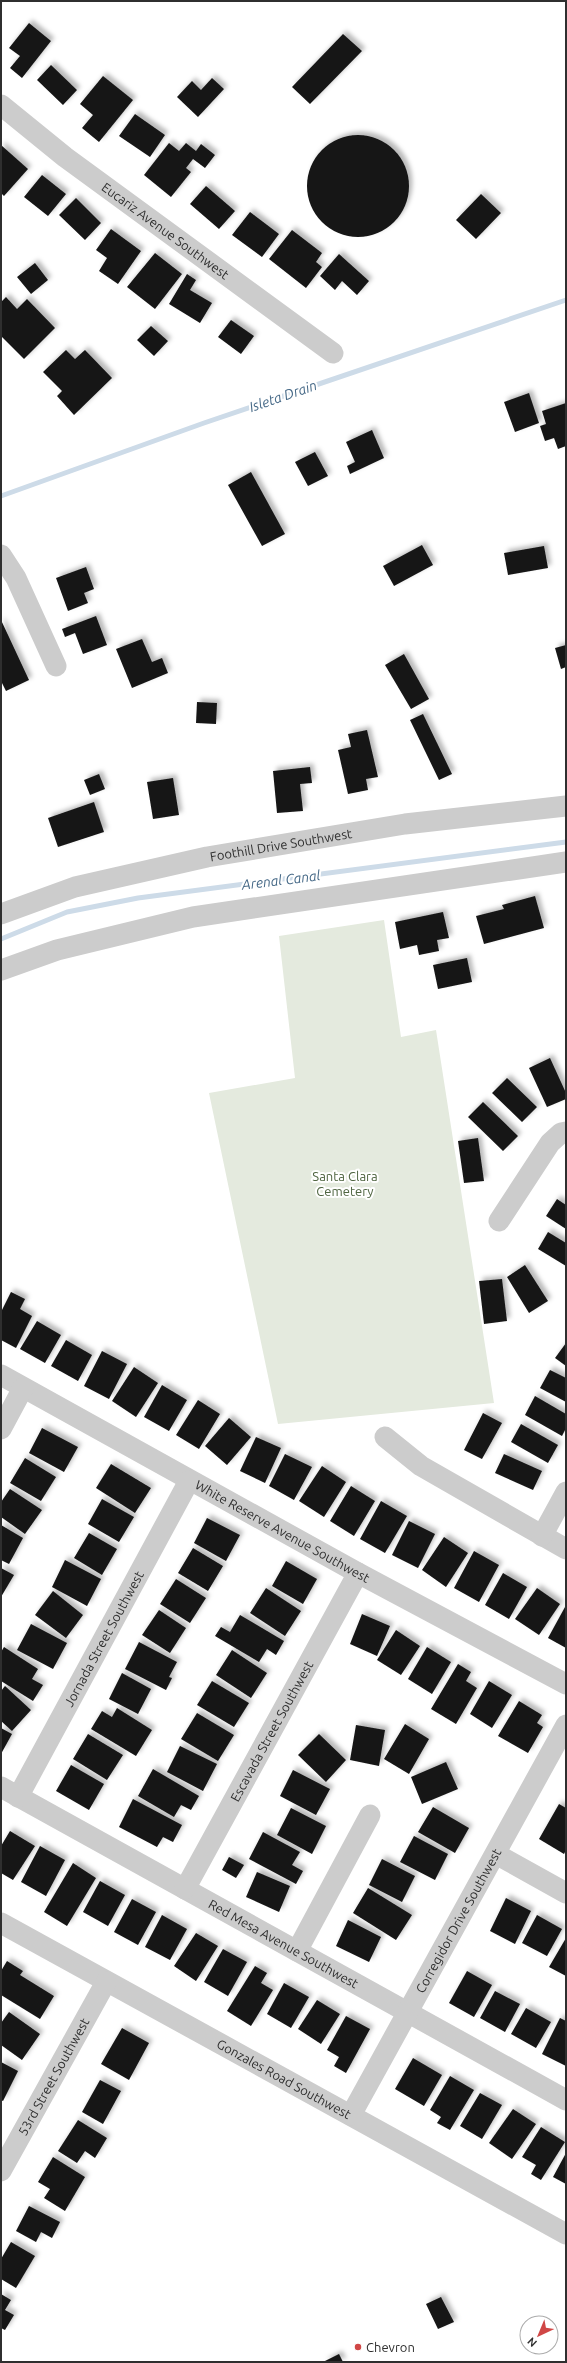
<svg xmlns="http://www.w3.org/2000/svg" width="567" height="2363" viewBox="0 0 567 2363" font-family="Ubuntu,sans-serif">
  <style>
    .green { fill: #e4eade }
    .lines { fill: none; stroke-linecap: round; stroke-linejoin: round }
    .stream { stroke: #cddbe8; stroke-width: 5 }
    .building { fill: #161616; filter: url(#shadow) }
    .minor { stroke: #ccc; stroke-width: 21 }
    .poi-dot { fill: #d04746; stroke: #fff; stroke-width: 1.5 }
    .labels { text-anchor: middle; stroke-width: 4; stroke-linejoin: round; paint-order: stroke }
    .street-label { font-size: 13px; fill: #2f2f2f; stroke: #fff }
    .park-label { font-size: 13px; fill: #4f6541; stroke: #fff }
    .poi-label { font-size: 13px; fill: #2f2f2f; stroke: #fff; text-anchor: start }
    .water-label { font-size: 14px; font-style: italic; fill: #466987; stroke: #fff }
  </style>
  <defs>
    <filter id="shadow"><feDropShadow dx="3.5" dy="-3.5" stdDeviation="2" flood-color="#0004"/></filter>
  </defs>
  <rect width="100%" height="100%" fill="#fff"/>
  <path class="green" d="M384,920l17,117 35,-7 58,373 -216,21 -69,-331 86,-15 -16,-142z"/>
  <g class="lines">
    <path class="stream" d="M1,496l203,-73 362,-123
      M1,939l66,-27 71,-14 428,-56"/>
  </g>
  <path class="building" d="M29,23l22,18 -29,37 -12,-10 10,-12 -11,-8z
    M343,34l19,17 -52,53 -18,-17z
    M51,65l26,25 -14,15 -26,-25z
    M103,76l30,24 -34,42 -17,-14 11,-13 -13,-11z
    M212,78l12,11 -26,28 -21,-20 15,-16 9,9z
    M135,114l30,21 -15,22 -31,-21z
    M307 186a51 51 0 1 1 102 0a51 51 0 1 1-102 0Z
    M169,143l10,8 7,-8 10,8 5,-7 14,11 -10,13 -12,-9 -7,9 5,4 -20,25 -27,-22z
    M1,145l27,24 -24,27 -3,-3z
    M42,175l24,19 -18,22 -24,-19z
    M206,186l29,25 -16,18 -29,-25z
    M481,194l20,19 -25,26 -20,-19z
    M76,198l25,25 -16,17 -26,-25z
    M250,212l29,22 -17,23 -30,-22z
    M111,229l30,22 -23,33 -19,-13 8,-13 -11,-8z
    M292,230l30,23 -6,9 6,5 -16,21 -37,-29z
    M155,253l27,21 -27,35 -28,-22z
    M339,254l30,27 -12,14 -15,-14 -7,9 -15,-14z
    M35,263l13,17 -17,14 -14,-17z
    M187,274l9,6 -6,10 22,13 -12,20 -31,-19z
    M6,297l11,12 10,-10 28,29 -31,31 -23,-23v-34z
    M231,320l23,16 -13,18 -23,-17z
    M151,326l17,15 -14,15 -17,-16z
    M66,350l9,9 10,-9 27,28 -38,37 -17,-19 5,-5 -19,-19z
    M529,393l10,30 -24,9 -11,-30z
    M566,403v43l-8,3 -4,-11 -9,3 -5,-15 6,-2 -4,-13z
    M372,430l12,28 -34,16 -3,-8 8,-4 -9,-20z
    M315,452l13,24 -20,10 -13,-24z
    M251,472l34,62 -23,12 -34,-61z
    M422,545l11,20 -39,21 -11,-20z
    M544,546l4,22 -40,7 -4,-22z
    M86,567l8,22 -10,4 4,10 -20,8 -12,-33z
    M96,616l11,29 -24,9 -8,-21 -10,4 -3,-8z
    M1,620l28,60 -23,11 -5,-10z
    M142,639l10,23 10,-4 6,15 -36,15 -16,-39z
    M566,645v22l-5,2 -6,-21z
    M404,654l25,45 -18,10 -26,-44z
    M197,702l20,1 -1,21 -20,-1z
    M423,714l29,60 -13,6 -29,-60z
    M367,730l11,47 -12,2 2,11 -20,4 -10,-44 13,-3 -3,-13z
    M310,767l2,16 -12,1 3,27 -26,2 -4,-42z
    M99,774l6,15 -15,6 -6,-15z
    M173,778l6,37 -26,4 -6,-37z
    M94,802l10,30 -46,15 -10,-29z
    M535,896l9,32 -60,16 -8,-28 28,-7 -2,-4z
    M443,912l6,26 -12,2 2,11 -20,4 -2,-10 -17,4 -5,-27z
    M467,958l5,24 -34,7 -5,-24z
    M550,1058l16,35v6l-19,8 -18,-39z
    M507,1078l30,29 -15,15 -30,-29z
    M483,1102l35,34 -15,15 -35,-34z
    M478,1138l6,43 -20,2 -6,-42z
    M557,1199l9,6v24l-20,-13z
    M548,1232l18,11v23l-28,-17z
    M525,1265l23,36 -19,12 -22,-36z
    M502,1279l5,42 -23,3 -5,-43z
    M11,1292l14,7 -5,10 12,7 -16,32 -15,-8v-28z
    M37,1321l24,14 -16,28 -25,-14z
    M66,1340l26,15 -14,26 -27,-15z
    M566,1343v23l-11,-8z
    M102,1351l25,13 -18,35 -25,-13z
    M134,1367l24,16 -22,34 -24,-16z
    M550,1370l16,8v24l-26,-14z
    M162,1385l25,15 -18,31 -25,-14z
    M535,1396l31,18v14l-4,8 -37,-21z
    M198,1400l22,14 -21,35 -23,-14z
    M483,1413l19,10 -20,36 -18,-9z
    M229,1418l22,19 -24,28 -22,-19z
    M521,1424l37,21 -10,18 -37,-21z
    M42,1428l36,19 -14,25 -35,-19z
    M256,1437l25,11 -16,35 -25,-12z
    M285,1454l27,13 -18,33 -25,-14z
    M504,1454l38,17 -9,19 -38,-17z
    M25,1458l31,19 -15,24 -31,-18z
    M111,1464l40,24 -16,25 -39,-25z
    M322,1466l24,16 -22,35 -25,-16z
    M351,1486l24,15 -21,35 -24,-15z
    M10,1489l32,21 -17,24 -24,-17v-15z
    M102,1499l32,18 -15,25 -31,-18z
    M381,1501l26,15 -22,37 -25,-14z
    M207,1518l33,17 -14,26 -32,-18z
    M409,1521l26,13 -17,34 -26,-13z
    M1,1525l22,13 -14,26 -8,-4z
    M89,1533l28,16 -15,26 -28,-17z
    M444,1537l24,16 -22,34 -24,-17z
    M193,1548l30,18 -15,25 -30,-18z
    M474,1551l25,14 -20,37 -25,-14z
    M65,1560l36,19 -14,27 -35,-19z
    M286,1561l31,18 -14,25 -31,-18z
    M1,1568l13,7 -13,22z
    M503,1573l24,14 -18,32 -24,-14z
    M176,1579l30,19 -16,25 -30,-19z
    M266,1588l35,23 -16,25 -35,-23z
    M537,1588l23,16 -21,31 -24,-16z
    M53,1591l30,24 -17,23 -31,-23z
    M565,1607h1v41l-18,-10z
    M159,1610l27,18 -16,25 -28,-18z
    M362,1614l28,12 -13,30 -27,-12z
    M240,1615l44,26 -8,14 -9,-6 -8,13 -44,-26 6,-9 9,5z
    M31,1624l36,19 -14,26 -36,-19z
    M396,1630l24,16 -19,29 -24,-15z
    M139,1642l38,20 -8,15 3,1 -6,12 -41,-21z
    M4,1647l34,22 -6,10 11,6 -10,16 -32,-20v-29z
    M427,1647l24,15 -19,32 -24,-15z
    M232,1650l35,23 -16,25 -35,-23z
    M458,1664l13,8 -5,9 11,7 -21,36 -25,-15z
    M122,1673l29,16 -13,25 -29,-15z
    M212,1681l37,22 -15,24 -37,-22z
    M489,1681l23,14 -20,33 -22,-14z
    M5,1686l26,24 -19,21 -11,-10v-30z
    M519,1701l23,14 -5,8 6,4 -15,26 -30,-17z
    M117,1708l35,22 -16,26 -45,-27 11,-18 10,6z
    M197,1713l37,22 -16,26 -37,-22z
    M405,1724l24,15 -20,35 -25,-15z
    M356,1725l29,5 -6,36 -29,-6z
    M1,1728l11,6 -11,20z
    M88,1734l35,21 -16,25 -34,-21z
    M319,1734l27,26 -20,22 -28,-27z
    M180,1746l37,18 -14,27 -36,-19z
    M446,1762l12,27 -36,15 -11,-27z
    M71,1765l33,19 -15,26 -33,-19z
    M153,1769l46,27 -8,14 -10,-5 -7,12 -36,-21z
    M293,1770l37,19 -14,26 -36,-19z
    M133,1799l49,26 -9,17 -10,-5 -6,10 -38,-20z
    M559,1804l7,4v42l-2,4 -25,-15z
    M433,1807l36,21 -14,25 -37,-21z
    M291,1808l35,18 -14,28 -35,-19z
    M10,1831l25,15 -22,34 -12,-7v-27z
    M263,1832l37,20 -8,13 11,6 -7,13 -47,-25z
    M414,1836l34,18 -13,26 -35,-18z
    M40,1846l25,14 -19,36 -25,-14z
    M229,1857l15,8 -8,13 -14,-8z
    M382,1859l33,17 -13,26 -33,-17z
    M73,1863l23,15 -29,48 -23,-14z
    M257,1872l33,14 -11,26 -33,-15z
    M100,1881l25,14 -17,31 -25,-14z
    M368,1888l44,27 -16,25 -43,-27z
    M506,1898l25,13 -16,33 -25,-13z
    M132,1899l24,13 -18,33 -24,-13z
    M162,1915l25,14 -17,31 -25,-13z
    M537,1915l25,14 -15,27 -25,-13z
    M348,1920l33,17 -12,25 -33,-16z
    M196,1933l22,13 -22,35 -22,-15z
    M566,1938v38l-17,-9z
    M223,1949l24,13 -19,34 -24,-14z
    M7,1961l16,10 -3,4 34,21 -14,23 -39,-24v-24z
    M255,1966l12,7 -6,10 12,7 -22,36 -24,-15z
    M467,1971l25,14 -18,32 -25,-14z
    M284,1983l25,14 -18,31 -24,-14z
    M495,1991l25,13 -15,28 -25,-14z
    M317,2000l23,14 -19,30 -23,-15z
    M526,2008l25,14 -15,26 -25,-14z
    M9,2012l31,22 -18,26 -21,-15v-22z
    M346,2016l24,13 -24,44 -12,-7 5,-9 -12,-7z
    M560,2018l6,3v45l-24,-12z
    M122,2028l27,15 -20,37 -28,-16z
    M413,2058l29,17 -18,31 -29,-17z
    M1,2062l17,9 -15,30 -2,-1z
    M450,2076l24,14 -24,40 -13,-7 4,-6 -11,-7z
    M100,2080l21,11 -18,33 -21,-12z
    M480,2093l22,12 -20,34 -22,-13z
    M513,2109l23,15 -24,35 -23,-16z
    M78,2120l29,18 -12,20 -10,-7 -8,12 -19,-12z
    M541,2127l24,15 -24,38 -10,-6 5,-9 -14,-8z
    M566,2153v31l-13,-7z
    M53,2157l32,20 -20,34 -21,-13 6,-9 -12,-7z
    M29,2206l31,16 -8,16 -11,-6 -5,10 -20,-11z
    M11,2242l24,14 -19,32 -15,-9v-20z
    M1,2294l10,6 -6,10 9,5 -9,15 -4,-2z
    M441,2297l13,25 -16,7 -12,-25z
    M339,2354l4,8h-20z"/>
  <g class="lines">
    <g class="minor">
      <path id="s1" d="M1,105l64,52 268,196"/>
      <path d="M1,555l15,23 40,88"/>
      <path id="s2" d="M1,914l74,-27 132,-30 198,-33 161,-18"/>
      <path d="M1,970l56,-20 136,-33 373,-55"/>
      <path d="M499,1221l51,-78 11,-10 5,-1"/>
      <path id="s3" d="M1,1375l357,198 208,111"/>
      <path d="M1,1429l22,-41"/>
      <path d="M385,1437l36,29 145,83"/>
      <path d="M542,1536l24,-44"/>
      <path id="s4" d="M1,1787l565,313"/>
      <path id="s5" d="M18,1797l171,-316"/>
      <path d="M496,1854l70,39"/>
      <path id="s6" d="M185,1889l173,-316"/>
      <path id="s7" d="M1,1923l565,311"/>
      <path d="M297,1951l73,-136"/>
      <path id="s8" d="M351,2115l215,-390"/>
      <path id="s9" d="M1,2171l105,-189"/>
    </g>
  </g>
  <circle class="poi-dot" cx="358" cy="2347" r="4"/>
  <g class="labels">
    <g class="street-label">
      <text dy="5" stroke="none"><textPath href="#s1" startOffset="207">Eucariz Avenue Southwest</textPath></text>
      <text dy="5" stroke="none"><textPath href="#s2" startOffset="289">Foothill Drive Southwest</textPath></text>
      <text dy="5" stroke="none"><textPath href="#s3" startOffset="322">White Reserve Avenue Southwest</textPath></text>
      <text dy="5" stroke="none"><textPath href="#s5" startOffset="180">Jornada Street Southwest</textPath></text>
      <text dy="5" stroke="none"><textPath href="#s6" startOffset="180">Escavada Street Southwest</textPath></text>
      <text dy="5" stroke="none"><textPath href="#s8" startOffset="222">Corregidor Drive Southwest</textPath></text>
      <text dy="5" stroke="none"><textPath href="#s4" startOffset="323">Red Mesa Avenue Southwest</textPath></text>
      <text dy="5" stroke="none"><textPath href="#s9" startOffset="108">53rd Street Southwest</textPath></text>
      <text dy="5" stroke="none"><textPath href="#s7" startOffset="323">Gonzales Road Southwest</textPath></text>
    </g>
    <g class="park-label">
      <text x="345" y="1181">Santa Clara<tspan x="345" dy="15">Cemetery</tspan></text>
    </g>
    <g class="poi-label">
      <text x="366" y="2352">Chevron</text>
    </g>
    <g class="water-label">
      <text transform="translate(283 396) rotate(-19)" y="5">Isleta Drain</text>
      <text transform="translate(281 880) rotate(-7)" y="5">Arenal Canal</text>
    </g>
  </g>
  <rect width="567" height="2363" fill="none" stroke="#2f2f2f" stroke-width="4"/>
  <g transform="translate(539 2335) rotate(224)"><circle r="19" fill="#ffffff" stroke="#acacac"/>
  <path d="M0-3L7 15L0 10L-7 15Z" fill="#d04746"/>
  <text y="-6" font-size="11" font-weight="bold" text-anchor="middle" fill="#2f2f2f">N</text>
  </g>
</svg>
